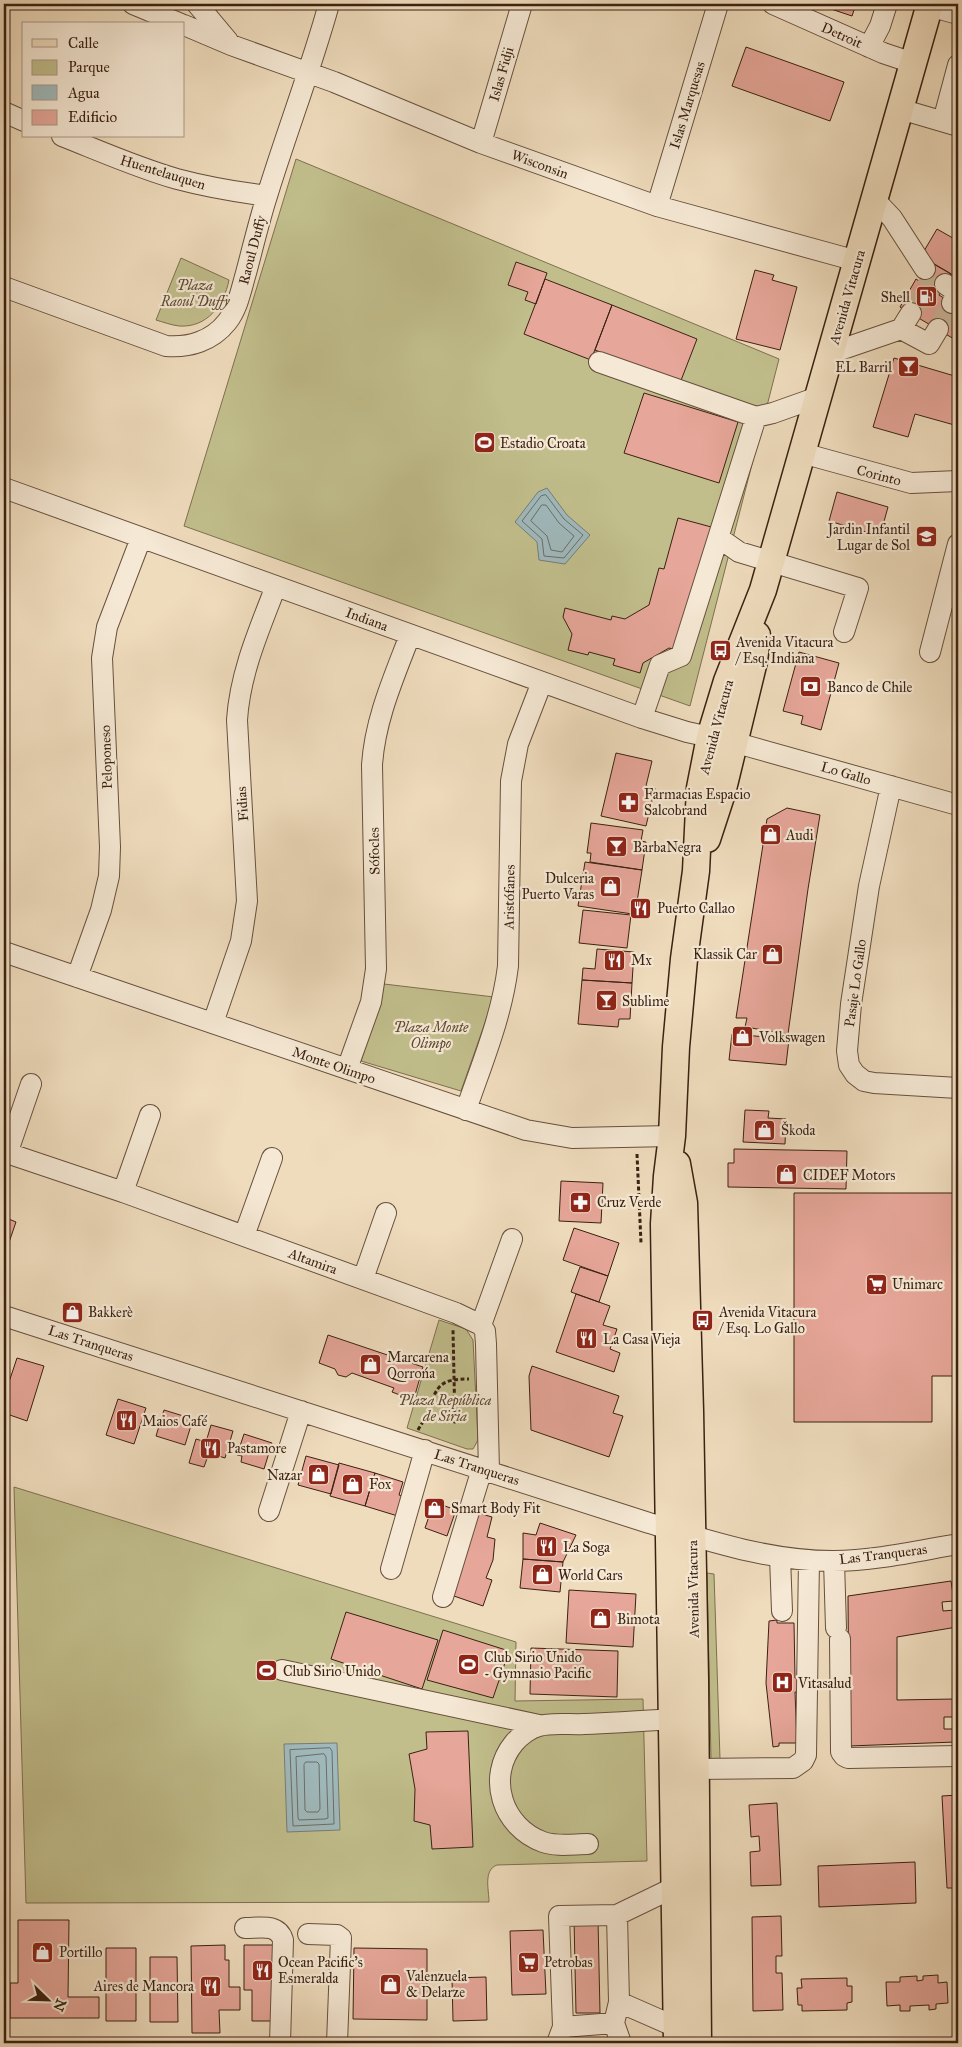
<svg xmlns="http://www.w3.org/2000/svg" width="962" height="2047" viewBox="0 0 962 2047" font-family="'IM FELL Great Primer',serif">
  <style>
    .green { fill: #c1be8c; stroke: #7e704f }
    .water { fill: #9fb9bc; stroke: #777c78 }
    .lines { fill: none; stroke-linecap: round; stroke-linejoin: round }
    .shore { stroke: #6c6d67; stroke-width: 1 }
    .building { fill: #e6a699; stroke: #3a2112 }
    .minor-tunnel { stroke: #cbb79b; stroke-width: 20; stroke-dasharray: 20 10; stroke-linecap: butt }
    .minor-casing { stroke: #67503d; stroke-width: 22 }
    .major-casing { stroke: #3a2112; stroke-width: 29 }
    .path { stroke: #3a2112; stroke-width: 3; stroke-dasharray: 4 2.5; stroke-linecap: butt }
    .minor { stroke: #f5e8d4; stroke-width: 20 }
    .major { stroke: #efdcbd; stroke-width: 26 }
    .labels { text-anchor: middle; stroke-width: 4.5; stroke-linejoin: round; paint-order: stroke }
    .street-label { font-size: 14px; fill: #3a2112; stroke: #f5e8d4 }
    .park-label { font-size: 14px; font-style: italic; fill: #5c4830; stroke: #f5e8d4 }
    .poi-label { font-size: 14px; fill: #3a2112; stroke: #f5e8d4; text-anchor: start }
  </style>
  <rect width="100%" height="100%" fill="#efdcbd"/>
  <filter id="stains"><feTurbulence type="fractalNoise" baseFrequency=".004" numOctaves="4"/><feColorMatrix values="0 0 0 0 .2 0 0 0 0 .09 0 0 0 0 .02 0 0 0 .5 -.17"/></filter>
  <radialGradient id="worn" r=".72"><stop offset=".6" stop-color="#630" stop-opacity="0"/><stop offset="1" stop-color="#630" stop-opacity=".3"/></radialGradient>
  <path class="green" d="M296,159l483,200 -89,347 -506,-180z
    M181,258l48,22c-5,25 -22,48 -50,46 -8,-1 -16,-4 -23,-6z
    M384,984l110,13 -33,94 -100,-30z
    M439,1320l27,9 7,11 5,100 -5,9h-6l-60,-21z
    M14,1487l502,155 -1,59 128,-2 4,162 -150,4c-14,5 -8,25 -8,37l-463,1z
    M707,1573l7,1 6,185h-9z"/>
  <path class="water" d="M547,488l20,27 23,20 -25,29 -26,-4 -2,-18 -22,-20 23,-30z
    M337,1743l3,87 -53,2 -3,-88z"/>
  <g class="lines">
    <path class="shore" d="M546,495l18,24 19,16 -19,23 -20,-2 -2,-17 -20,-18 19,-25z
      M542,505h4l13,18 15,13 -12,16 -11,-2 -4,-14 -16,-15z
      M330,1748l2,3 2,73 -41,2 -3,-76z
      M324,1754l2,3 2,61 -3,1 -26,1 -1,-2 -2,-61z
      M306,1762h11l2,2 1,45 -2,3h-11l-2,-2 -1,-45z"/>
  </g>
  <path class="building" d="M816,4h40l-4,12z
    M746,47l98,35 -14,39 -98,-35z
    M937,229l21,12v37l-37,-22z
    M516,262l31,11 -11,31 -11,-4 3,-8 -20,-7z
    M930,262l21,12 -12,21 19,12v24l-4,8 -54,-32 16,-28 3,2z
    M755,270l19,5 -2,5 25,7 -17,63 -44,-11z
    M545,279l67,26 -21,55 -67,-26z
    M612,305l85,34 -17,44 -85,-33z
    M894,358l64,19v49l-43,-12 -7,23 -35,-10z
    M644,393l94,29 -19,61 -95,-30z
    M837,492l51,15 -8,29 -51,-15z
    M678,518l37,10 -35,123 -11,-3 -26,15 -3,10 -27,-8 2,-6 -26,-7 -1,3 -20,-5 4,-16 -9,-17 2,-9 46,12 1,-4 13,3 24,-14 10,-37 5,1z
    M799,652l40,11 -18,67 -20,-6 2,-8 -20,-5z
    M616,753l36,8 -6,25 9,2 -9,38 -45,-10z
    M787,808l33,7 -12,74 -20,145 -43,-7 2,-9h-11l31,-199z
    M591,823l52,7 -2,11 5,1 -4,28 -52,-8 1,-9h-4z
    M585,862l57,8 -5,32 11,2 -2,12 -68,-10z
    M583,910l48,5 -4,33 -48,-5z
    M597,949l37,3 -2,31 -50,-3 1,-12 12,1z
    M582,980l50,3 -2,36h-11l-1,8 -40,-3z
    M732,1034l57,5 -3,26 -57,-5z
    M745,1110l24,1 -1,7 18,1 -1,25 -42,-2z
    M734,1149l113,2 -1,38 -118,-2v-24h6z
    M561,1181l42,2 -2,40 -42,-2z
    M794,1193h164v183h-26v46h-138z
    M4,1217l12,5 -10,29 -2,-1z
    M574,1228l45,15 -11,33 -45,-16z
    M580,1267l28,9 -9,26 -28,-10z
    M576,1294l34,12 -7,19 14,4 -7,20 10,4 -6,19 -58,-20z
    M328,1335l95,32 -8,28 -7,3 -16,-6 2,-4 -42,-15 -6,4 -8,-2 -3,-6 -16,-6z
    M17,1358l27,8 -17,55 -23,-8v-16z
    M532,1366l87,30 -6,17 10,3 -14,41 -78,-27 -2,-54z
    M118,1399l28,9 -12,36 -28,-9z
    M164,1410l29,9 -8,26 -29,-9z
    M211,1425l22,6 -8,27 -16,-5 -5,14 -15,-4 7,-24 10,3z
    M244,1434l28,9 -8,26 -23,-7 1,-6 -5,-1z
    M306,1456l33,9 -8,29 -33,-9z
    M339,1463l36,10 -10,33 -35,-10z
    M375,1473l28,9 -4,13 8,3 -6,19 -36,-11z
    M434,1502l22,8 -9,26 -22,-8z
    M478,1513l14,4 -5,20 8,2 -2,21 -7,18 6,2 -9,26 -32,-11z
    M540,1523l36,12 -13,27 -40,-3v-26l13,2z
    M523,1559l40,3 -3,30 -40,-4z
    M951,1581l3,20 -12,1 1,9 12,-1 2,17 -60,10v63l58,-1v18h-11v12h11v13l-106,4 -1,-150z
    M569,1590l67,4 -3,53 -67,-4z
    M346,1612l92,28 -16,49 -91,-30z
    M777,1620v3h17l1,55h3v14h-3l2,51h-18v3l-6,1 -7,-64 3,-62z
    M443,1630l66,21 -16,47 -66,-18z
    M531,1648l87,3 -1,46 -87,-3z
    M468,1731l5,116 -41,2 -2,-24 -16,-4 1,-32 -6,-35 18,-5 -1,-17z
    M958,1795v93h-11l-5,-92z
    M777,1803l4,82 -30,1 -1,-34 10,-1 -1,-15 -8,1 -2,-32z
    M915,1862l1,41 -97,4 -1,-41z
    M781,1916l1,40h-6v17h6l1,37 -30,1 -1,-94z
    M574,1919h24l2,94h-24z
    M18,1920h51l-1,77h31v21h-89v-35h8z
    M543,1930l3,64 -34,1 -2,-64z
    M225,1945v15h4v27h11v23h-21l1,23h-28l-1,-87z
    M244,1945h31v76h-23v-31h-8z
    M106,1948h30v73h-30z
    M354,1948l73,1v71l-74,-1z
    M150,1957h27l1,65h-28z
    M938,1975v8l9,-1 1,21 -12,1v5l-7,1v-5l-19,1v5h-10v-6l-13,1 -1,-24h14v-5l17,-1v5l6,-1v-4z
    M486,1977l1,43 -34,1 -1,-43z
    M847,1978v8h5v16l-5,1v7l-45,1v-6h-4l-1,-17h5l-1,-9z"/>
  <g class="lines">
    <path class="minor-tunnel" d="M911,313l22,-38
      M938,329l14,-26"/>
    <defs>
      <path id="minor" d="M133,4l48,20
        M197,4l31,37
        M773,4l110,49 30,10
        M929,6l29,8
        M184,25l47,20 103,37 147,61 176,63 200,55
        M869,47l11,-21 7,-22
        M900,109l58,17
        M4,112l20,9
        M943,121l15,-56
        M62,136c38,15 76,32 115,43 30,8 60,13 90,17
        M481,143l41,-139
        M874,199l18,19 33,51
        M657,206l61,-202
        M945,284l13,9 -6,10
        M4,287l162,59c23,2 46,-5 61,-24 11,-14 14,-32 19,-49 7,-26 13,-52 21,-77 20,-65 44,-127 62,-192
        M901,329l28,15 9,-15
        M831,353l70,-24 10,-16
        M599,362l157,55 17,-4 45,-16
        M802,453l109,30 47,-2
        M4,488l638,230 45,14 46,10 225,63
        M719,538l20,14 119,36 -14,44
        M930,652l28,-108
        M642,718l18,-53 21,-9 75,-239
        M891,786l-22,100 -18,118 -4,47 2,14 6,9 9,7 10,2 84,5
        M4,952l522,178 46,8 100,-2
        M77,977l24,-67 8,-34 1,-29 -8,-189 5,-31 34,-89
        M213,1023l28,-82 6,-40 -10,-181c3,-47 22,-90 39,-134
        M347,1069l24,-67 5,-33 -4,-204c3,-46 22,-88 38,-130
        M466,1110c16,-47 36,-94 42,-144l3,-185 7,-37 24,-62
        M4,1152l119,40 333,121 25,12 4,6 1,13 3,127
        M7,1154l24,-70
        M123,1192l27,-77
        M244,1236l28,-78
        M363,1279l23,-66
        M4,1316l645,207c61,18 120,38 184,38 42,0 84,-10 125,-17
        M481,1325l31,-86
        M269,1511l32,-100
        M780,1557l2,54
        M834,1561l2,67
        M391,1569l34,-119
        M443,1597l39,-128
        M840,1639l1,113 3,4 4,2 110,-2
        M282,1670l257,55
        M696,1769l97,-1 10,-7 3,-6 3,-195
        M588,1844c-14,0 -31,3 -45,-2 -41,-15 -57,-65 -29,-99 6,-7 16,-15 25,-17 12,-4 33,-1 45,-2 29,-1 59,-3 88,-5
        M617,1915l2,87 -5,21 -51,4 -4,-111 58,-1 58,-28
        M245,1928c15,0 33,-5 38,12l-3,103
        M308,1934l29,1 4,3 -4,105
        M619,2002l57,25
        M614,2023l7,20
        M557,2043l6,-16"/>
      <path id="major" d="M707,839l15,-46 32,-132 3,-26
        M677,1164l7,39 6,208 5,269 3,363
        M677,2043l-13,-819 3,-48 5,-40 4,-89 8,-88 12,-88 4,-83 10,-51 17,-56 36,-91 167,-586"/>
    </defs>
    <use href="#minor" class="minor-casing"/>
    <use href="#major" class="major-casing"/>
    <path class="path" d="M637,1154l4,89
      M428,1411l27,11 -2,-92
      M418,1430c4,-7 9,-14 11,-21 8,-25 13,-30 40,-30"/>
    <use href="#minor" class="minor"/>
    <use href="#major" class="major"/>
  </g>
  <defs>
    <symbol id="fuel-square" viewBox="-11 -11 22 22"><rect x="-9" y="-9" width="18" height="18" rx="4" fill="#8f2418" stroke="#f5e8d4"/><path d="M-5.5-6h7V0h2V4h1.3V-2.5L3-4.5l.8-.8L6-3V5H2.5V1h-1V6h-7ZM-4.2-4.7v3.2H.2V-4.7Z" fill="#fff"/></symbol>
    <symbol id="bar-square" viewBox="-11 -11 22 22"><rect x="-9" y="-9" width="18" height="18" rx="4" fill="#8f2418" stroke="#f5e8d4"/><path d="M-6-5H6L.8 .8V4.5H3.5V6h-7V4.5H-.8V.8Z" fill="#fff"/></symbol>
    <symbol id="stadium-square" viewBox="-11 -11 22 22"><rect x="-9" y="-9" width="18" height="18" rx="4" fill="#8f2418" stroke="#f5e8d4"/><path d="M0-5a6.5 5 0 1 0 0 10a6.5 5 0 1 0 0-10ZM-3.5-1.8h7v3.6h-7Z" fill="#fff"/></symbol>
    <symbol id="school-square" viewBox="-11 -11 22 22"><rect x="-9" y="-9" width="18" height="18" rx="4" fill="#8f2418" stroke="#f5e8d4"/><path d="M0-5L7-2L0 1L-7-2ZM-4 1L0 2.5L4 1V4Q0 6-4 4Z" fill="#fff"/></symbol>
    <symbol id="bus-square" viewBox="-11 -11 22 22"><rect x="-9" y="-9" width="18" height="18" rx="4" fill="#8f2418" stroke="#f5e8d4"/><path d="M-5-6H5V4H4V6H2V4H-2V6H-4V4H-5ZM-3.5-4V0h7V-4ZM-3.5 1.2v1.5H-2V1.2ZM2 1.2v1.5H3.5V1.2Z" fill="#fff"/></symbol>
    <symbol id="bank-square" viewBox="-11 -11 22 22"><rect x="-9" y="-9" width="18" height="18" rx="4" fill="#8f2418" stroke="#f5e8d4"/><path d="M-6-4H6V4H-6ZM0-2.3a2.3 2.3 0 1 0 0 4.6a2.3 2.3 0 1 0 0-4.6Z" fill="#fff"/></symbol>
    <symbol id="pharmacy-square" viewBox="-11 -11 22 22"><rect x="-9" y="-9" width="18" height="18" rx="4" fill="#8f2418" stroke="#f5e8d4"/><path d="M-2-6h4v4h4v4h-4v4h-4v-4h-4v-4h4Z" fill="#fff"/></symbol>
    <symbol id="shop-square" viewBox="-11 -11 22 22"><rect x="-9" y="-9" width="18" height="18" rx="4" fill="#8f2418" stroke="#f5e8d4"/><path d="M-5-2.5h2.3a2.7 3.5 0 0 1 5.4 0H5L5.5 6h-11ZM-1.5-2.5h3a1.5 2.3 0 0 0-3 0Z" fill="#fff"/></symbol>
    <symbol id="restaurant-square" viewBox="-11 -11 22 22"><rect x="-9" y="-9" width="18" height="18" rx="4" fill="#8f2418" stroke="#f5e8d4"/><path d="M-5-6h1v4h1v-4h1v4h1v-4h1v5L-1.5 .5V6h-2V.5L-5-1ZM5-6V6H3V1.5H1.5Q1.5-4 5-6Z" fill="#fff"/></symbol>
    <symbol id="supermarket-square" viewBox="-11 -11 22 22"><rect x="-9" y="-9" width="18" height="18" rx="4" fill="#8f2418" stroke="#f5e8d4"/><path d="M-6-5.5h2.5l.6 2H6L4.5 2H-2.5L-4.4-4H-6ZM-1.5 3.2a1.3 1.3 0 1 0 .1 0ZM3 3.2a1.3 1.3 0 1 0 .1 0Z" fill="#fff"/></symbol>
    <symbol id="hospital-square" viewBox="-11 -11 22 22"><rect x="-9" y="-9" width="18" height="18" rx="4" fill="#8f2418" stroke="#f5e8d4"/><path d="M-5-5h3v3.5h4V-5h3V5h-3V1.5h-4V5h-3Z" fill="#fff"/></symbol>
  </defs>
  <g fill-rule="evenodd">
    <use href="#fuel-square" x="914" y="284" width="25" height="25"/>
    <use href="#bar-square" x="896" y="354" width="25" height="25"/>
    <use href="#stadium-square" x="472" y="430" width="25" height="25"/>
    <use href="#school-square" x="914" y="524" width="25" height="25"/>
    <use href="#bus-square" x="708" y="638" width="25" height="25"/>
    <use href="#bank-square" x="798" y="674" width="25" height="25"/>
    <use href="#pharmacy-square" x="616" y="790" width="25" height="25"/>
    <use href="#shop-square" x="758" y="822" width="25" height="25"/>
    <use href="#bar-square" x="604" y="834" width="25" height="25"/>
    <use href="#shop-square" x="598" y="874" width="25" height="25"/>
    <use href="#restaurant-square" x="628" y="896" width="25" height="25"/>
    <use href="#shop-square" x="760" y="942" width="25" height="25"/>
    <use href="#restaurant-square" x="602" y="948" width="25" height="25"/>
    <use href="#bar-square" x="594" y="988" width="25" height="25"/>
    <use href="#shop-square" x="730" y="1024" width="25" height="25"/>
    <use href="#shop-square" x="752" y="1118" width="25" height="25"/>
    <use href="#shop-square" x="774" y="1162" width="25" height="25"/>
    <use href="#pharmacy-square" x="568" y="1190" width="25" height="25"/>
    <use href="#supermarket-square" x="864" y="1272" width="25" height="25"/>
    <use href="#shop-square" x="60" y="1300" width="25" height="25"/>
    <use href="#bus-square" x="690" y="1308" width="25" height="25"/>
    <use href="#restaurant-square" x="574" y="1326" width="25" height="25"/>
    <use href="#shop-square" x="358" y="1352" width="25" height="25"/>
    <use href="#restaurant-square" x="114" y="1408" width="25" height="25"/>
    <use href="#restaurant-square" x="198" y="1436" width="25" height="25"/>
    <use href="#shop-square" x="306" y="1462" width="25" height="25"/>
    <use href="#shop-square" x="340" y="1472" width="25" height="25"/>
    <use href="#shop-square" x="422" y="1496" width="25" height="25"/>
    <use href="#restaurant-square" x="534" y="1534" width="25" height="25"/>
    <use href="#shop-square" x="530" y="1562" width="25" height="25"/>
    <use href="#shop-square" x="588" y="1606" width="25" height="25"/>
    <use href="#stadium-square" x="456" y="1652" width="25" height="25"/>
    <use href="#stadium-square" x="254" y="1658" width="25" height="25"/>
    <use href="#hospital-square" x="770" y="1670" width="25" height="25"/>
    <use href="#shop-square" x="30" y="1940" width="25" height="25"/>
    <use href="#supermarket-square" x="516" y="1950" width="25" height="25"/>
    <use href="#restaurant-square" x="250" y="1958" width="25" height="25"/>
    <use href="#shop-square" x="378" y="1972" width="25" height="25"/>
    <use href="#restaurant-square" x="198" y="1974" width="25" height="25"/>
  </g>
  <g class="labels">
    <g class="street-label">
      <text transform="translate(842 35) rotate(24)" y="5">Detroit</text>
      <text transform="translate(501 74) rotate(-74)" y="5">Islas Fidji</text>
      <text transform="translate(687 105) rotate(-73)" y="5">Islas Marquesas</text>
      <text transform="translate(540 164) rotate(20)" y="5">Wisconsin</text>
      <text transform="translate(163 172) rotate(17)" y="5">Huentelauquen</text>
      <text transform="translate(252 250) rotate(-75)" y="5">Raoul Duffy</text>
      <text transform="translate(847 297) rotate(-74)" y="5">Avenida Vitacura</text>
      <text transform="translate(879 475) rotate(15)" y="5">Corinto</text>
      <text transform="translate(367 619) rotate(20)" y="5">Indiana</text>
      <text transform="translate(716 727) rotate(-75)" y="5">Avenida Vitacura</text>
      <text transform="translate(106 757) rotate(-92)" y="5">Peloponeso</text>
      <text transform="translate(846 773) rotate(16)" y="5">Lo Gallo</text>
      <text transform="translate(242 804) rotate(-94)" y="5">Fidias</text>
      <text transform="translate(374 851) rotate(-91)" y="5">Sófocles</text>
      <text transform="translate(509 897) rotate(-89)" y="5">Aristófanes</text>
      <text transform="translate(855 983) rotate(-82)" y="5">Pasaje Lo Gallo</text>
      <text transform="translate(334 1065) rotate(19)" y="5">Monte Olimpo</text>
      <text transform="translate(313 1261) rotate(20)" y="5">Altamira</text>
      <text transform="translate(91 1343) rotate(18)" y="5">Las Tranqueras</text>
      <text transform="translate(477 1467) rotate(18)" y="5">Las Tranqueras</text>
      <text transform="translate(883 1554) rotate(-7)" y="5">Las Tranqueras</text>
      <text transform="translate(693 1589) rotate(-91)" y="5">Avenida Vitacura</text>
    </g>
    <g class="park-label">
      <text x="195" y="290">Plaza<tspan x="195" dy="16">Raoul Duffy</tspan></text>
      <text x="431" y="1032">Plaza Monte<tspan x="431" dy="16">Olimpo</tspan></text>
      <text x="445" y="1405">Plaza República<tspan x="445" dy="16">de Siria</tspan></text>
    </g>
    <g class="poi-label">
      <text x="910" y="302" text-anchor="end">Shell</text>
      <text x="892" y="372" text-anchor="end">EL Barril</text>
      <text x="500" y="448">Estadio Croata</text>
      <text x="910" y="534" text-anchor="end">Jardin Infantil<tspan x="910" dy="16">Lugar de Sol</tspan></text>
      <text x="736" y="647">Avenida Vitacura<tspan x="736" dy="16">/ Esq. Indiana</tspan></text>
      <text x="827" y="692">Banco de Chile</text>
      <text x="644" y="799">Farmacias Espacio<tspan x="644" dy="16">Salcobrand</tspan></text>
      <text x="786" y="840">Audi</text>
      <text x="633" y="852">BarbaNegra</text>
      <text x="594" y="883" text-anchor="end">Dulceria<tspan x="594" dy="16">Puerto Varas</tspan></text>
      <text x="657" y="913">Puerto Callao</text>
      <text x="757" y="959" text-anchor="end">Klassik Car</text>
      <text x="631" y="965">Mx</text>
      <text x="622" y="1006">Sublime</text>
      <text x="759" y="1042">Volkswagen</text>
      <text x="781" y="1135">Škoda</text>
      <text x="803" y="1180">CIDEF Motors</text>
      <text x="597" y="1207">Cruz Verde</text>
      <text x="892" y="1289">Unimarc</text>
      <text x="88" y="1317">Bakkerè</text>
      <text x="719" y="1317">Avenida Vitacura<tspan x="719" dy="16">/ Esq. Lo Gallo</tspan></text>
      <text x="603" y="1344">La Casa Vieja</text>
      <text x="387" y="1362">Marcarena<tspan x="387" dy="16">Qorrońa</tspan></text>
      <text x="142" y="1426">Maios Café</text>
      <text x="227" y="1453">Pastamore</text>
      <text x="302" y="1480" text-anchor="end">Nazar</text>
      <text x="369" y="1489">Fox</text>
      <text x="451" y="1513">Smart Body Fit</text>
      <text x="563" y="1552">La Soga</text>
      <text x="558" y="1580">World Cars</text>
      <text x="617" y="1624">Bimota</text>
      <text x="484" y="1662">Club Sirio Unido<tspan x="484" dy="16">- Gymnasio Pacific</tspan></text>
      <text x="283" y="1676">Club Sirio Unido</text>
      <text x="798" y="1688">Vitasalud</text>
      <text x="59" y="1957">Portillo</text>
      <text x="278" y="1967">Ocean Pacific's<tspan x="278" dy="16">Esmeralda</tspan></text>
      <text x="544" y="1967">Petrobas</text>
      <text x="406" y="1981">Valenzuela<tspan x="406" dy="16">&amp; Delarze</tspan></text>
      <text x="194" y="1991" text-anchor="end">Aires de Mancora</text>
    </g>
  </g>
  <rect width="962" height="2047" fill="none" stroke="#efdcbd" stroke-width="20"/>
  <rect x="5" y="5" width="952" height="2037" fill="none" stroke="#3a2112" stroke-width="2.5"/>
  <rect x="10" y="10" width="942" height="2027" fill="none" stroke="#3a2112"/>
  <rect x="22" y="22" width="162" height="115" fill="#f5e8d4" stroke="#aa9886"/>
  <rect x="32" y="39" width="25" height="8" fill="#efdcbd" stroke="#aa9886"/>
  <text x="68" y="48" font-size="15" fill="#3a2112">Calle</text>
  <rect x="32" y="60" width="25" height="15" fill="#c1be8c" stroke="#aa9886"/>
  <text x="68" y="72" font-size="15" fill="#3a2112">Parque</text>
  <rect x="32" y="85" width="25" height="15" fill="#9fb9bc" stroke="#aa9886"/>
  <text x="68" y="98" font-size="15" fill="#3a2112">Agua</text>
  <rect x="32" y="110" width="25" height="15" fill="#e6a699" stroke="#aa9886"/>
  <text x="68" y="122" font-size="15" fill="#3a2112">Edificio</text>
  <g transform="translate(48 2000) rotate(113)" stroke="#f5e8d4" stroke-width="4" paint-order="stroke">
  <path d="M0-4L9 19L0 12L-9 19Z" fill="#3a2112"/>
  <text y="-8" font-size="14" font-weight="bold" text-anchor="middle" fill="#3a2112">N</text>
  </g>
  <rect width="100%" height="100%" filter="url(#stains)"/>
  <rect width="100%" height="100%" fill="url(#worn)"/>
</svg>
